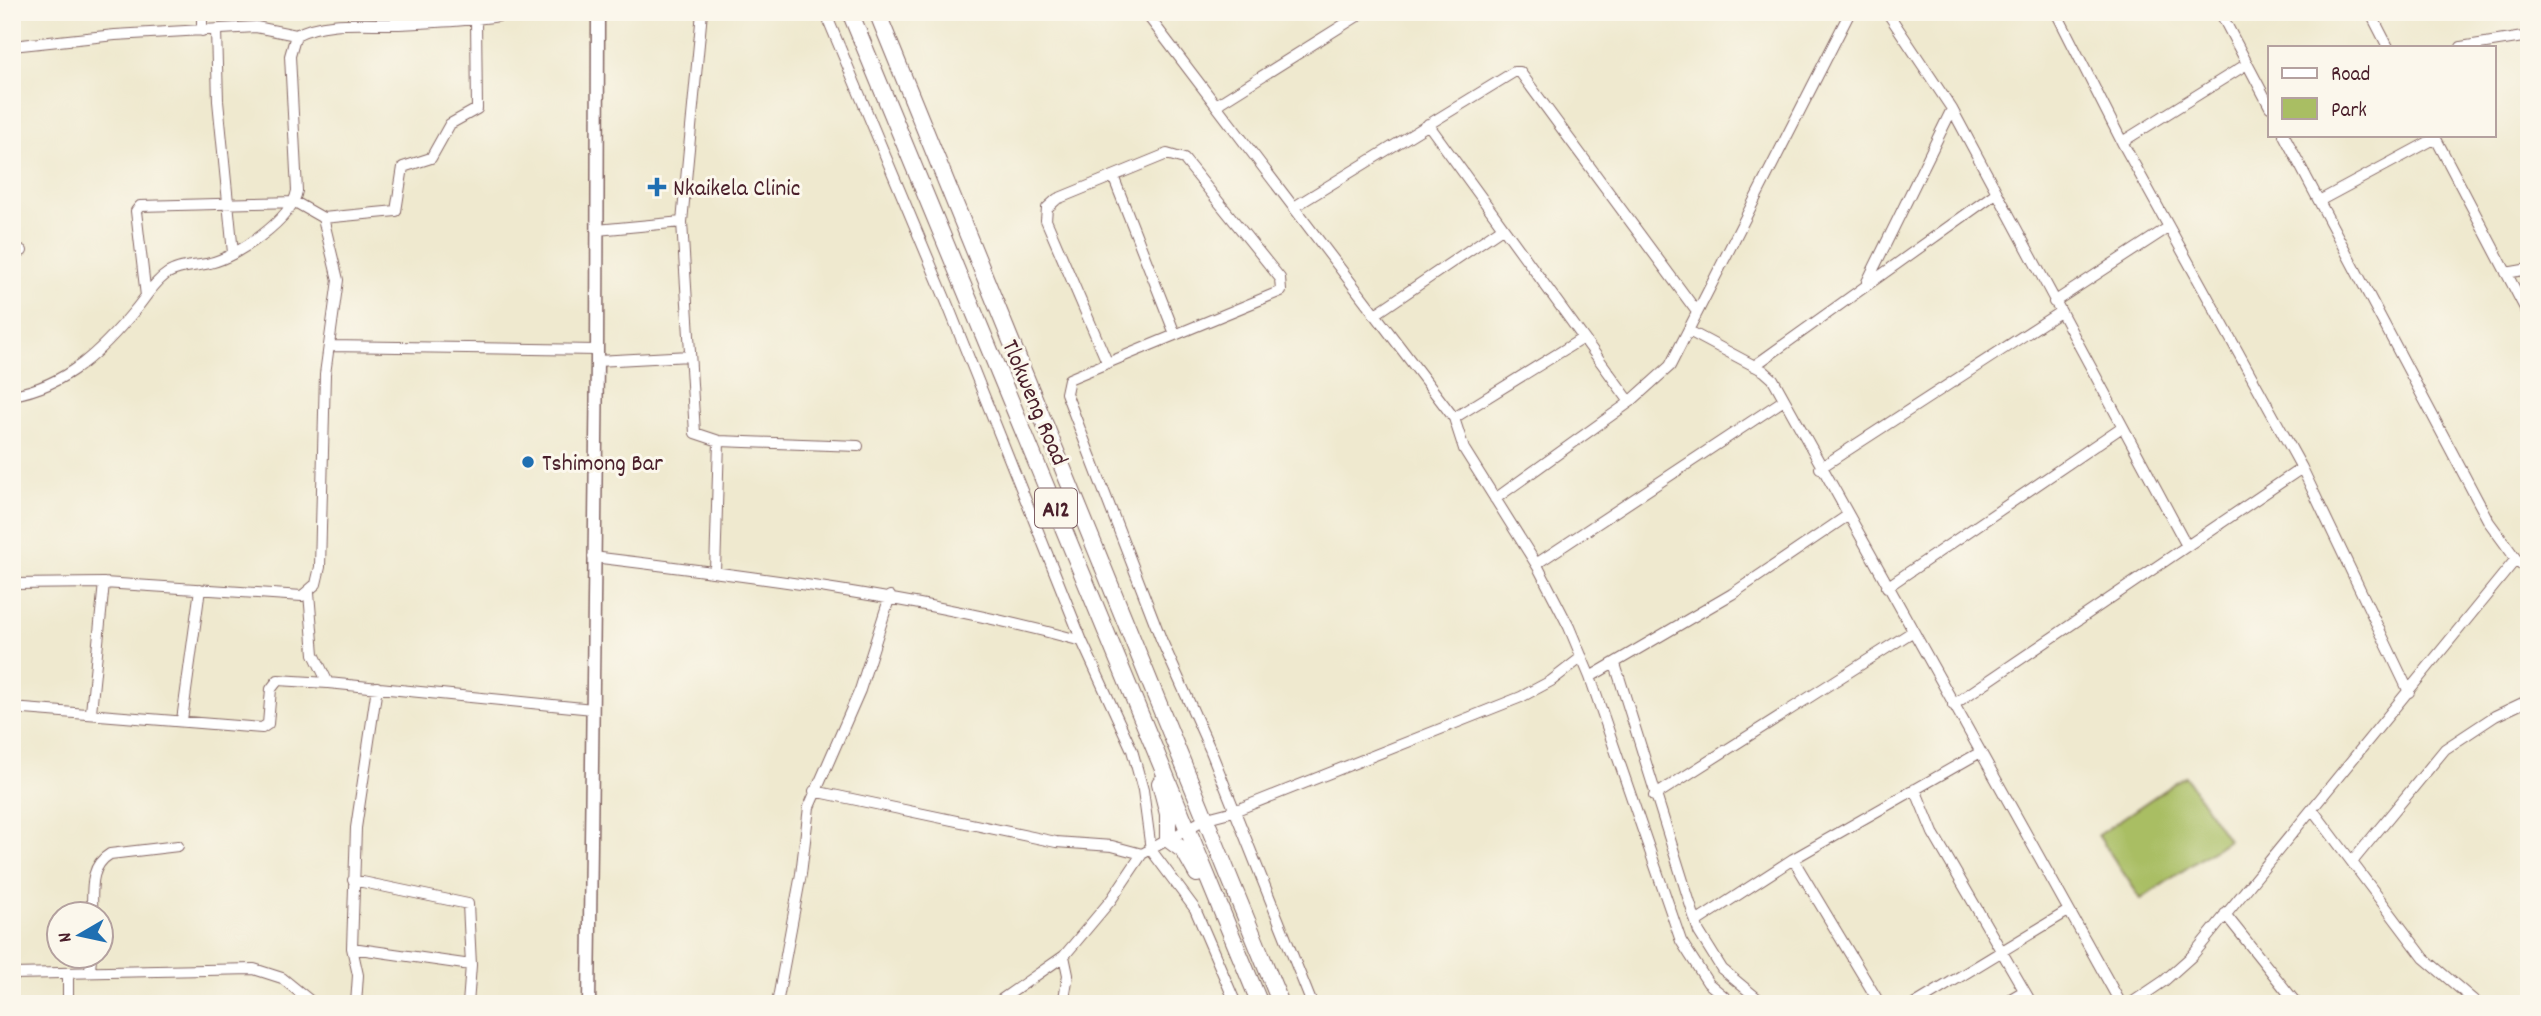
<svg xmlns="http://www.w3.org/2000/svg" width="2541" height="1016" viewBox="0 0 2541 1016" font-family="Dekko,sans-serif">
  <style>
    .green { fill: #a9be63; stroke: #7a6e47; stroke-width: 2 }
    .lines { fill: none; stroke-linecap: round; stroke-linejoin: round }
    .minor-casing { stroke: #846664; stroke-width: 12 }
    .tertiary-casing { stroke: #846664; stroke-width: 15 }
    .primary-casing { stroke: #846664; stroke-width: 18 }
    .minor { stroke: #fff; stroke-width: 10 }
    .tertiary { stroke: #fff; stroke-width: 12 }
    .primary { stroke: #fff; stroke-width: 16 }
    .poi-dot { fill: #1f6fb2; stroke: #fbf7ec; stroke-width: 2.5 }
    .labels { text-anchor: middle; stroke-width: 6; stroke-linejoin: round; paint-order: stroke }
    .shield { fill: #fbf7ec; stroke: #7f6065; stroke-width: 2 }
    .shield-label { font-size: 23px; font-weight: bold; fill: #4a1f2b }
    .poi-label { font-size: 24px; fill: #4a1f2b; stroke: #fbf7ec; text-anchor: start }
    .street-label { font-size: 24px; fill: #4a1f2b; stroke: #fbf7ec }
  </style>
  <rect width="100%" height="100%" fill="#fbf7ec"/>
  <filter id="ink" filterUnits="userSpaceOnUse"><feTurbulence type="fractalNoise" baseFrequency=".0143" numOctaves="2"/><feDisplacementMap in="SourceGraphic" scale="14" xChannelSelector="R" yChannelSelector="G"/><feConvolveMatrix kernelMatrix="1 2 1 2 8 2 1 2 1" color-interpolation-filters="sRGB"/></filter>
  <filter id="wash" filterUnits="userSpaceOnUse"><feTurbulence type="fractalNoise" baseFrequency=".00686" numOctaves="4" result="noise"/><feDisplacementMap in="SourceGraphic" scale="28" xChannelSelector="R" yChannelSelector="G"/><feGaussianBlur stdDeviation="1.57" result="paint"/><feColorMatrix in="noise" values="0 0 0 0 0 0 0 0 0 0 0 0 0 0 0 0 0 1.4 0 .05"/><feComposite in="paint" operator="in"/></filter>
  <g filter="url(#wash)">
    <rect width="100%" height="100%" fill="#efe9cf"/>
    <path class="green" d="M2185,776l43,64 -87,59 -43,-64z"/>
  </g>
  <g filter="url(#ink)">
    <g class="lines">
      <defs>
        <path id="minor" d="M202,12v19
          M825,12l124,296 133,333 50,109 11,40 8,60 44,59 41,95
          M1145,12l309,406 10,31 74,118 31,60 21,50 91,264 27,42 25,21
          M1887,12l65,97 235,437
          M2056,12l66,130 180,326 107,224
          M2220,12l50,95
          M2370,12l18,35
          M216,30l2,71 15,152
          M12,46l103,-11 141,-8 40,8
          M2461,47l68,-11
          M1216,105l148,-93
          M1428,124l202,278
          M2284,135l205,387 27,37 13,12
          M2434,135l95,181
          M2122,142l125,-78
          M1113,176l62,158
          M2319,201l117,-63
          M1294,207l220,-135h6l177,240
          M323,218l73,-7 7,-44 28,-9 19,-34 27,-15 -1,-89
          M682,222l20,-210
          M597,230l85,-8 13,211 24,8 139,5
          M12,251h10
          M2506,273l23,-4
          M1867,282l85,-173
          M2054,302l115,-75
          M1374,315l128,-87
          M1689,331l75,40 9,8 348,625
          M329,346l268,4
          M597,361l93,-5
          M1107,362l-61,-142 1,-12 10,-9 110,-45 17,5 96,119 1,13 -205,85 -7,3 -3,14 95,246 49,110 102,255
          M1754,366l242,-173
          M12,395c55,-9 91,-46 124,-86 10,-12 19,-28 32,-36 14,-8 27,-6 42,-10 27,-6 82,-44 87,-72l-7,-135 6,-21c30,-16 70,-10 103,-11 42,-2 84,-4 126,-12
          M1454,418l129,-80
          M1820,468l240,-156
          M1495,499l135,-97 40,-36 180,-354
          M593,557c165,20 328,40 489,84
          M1536,564l248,-164
          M715,572l4,-131
          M12,584l92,-1 198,13 14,-12 4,-17 5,-193 13,-94 -15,-62 -28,-16 -155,4 -4,5 10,85
          M1887,587l235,-160
          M309,593l5,61 14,29 265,26
          M1615,664l84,268 23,37 42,35
          M1590,677l142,-83 115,-78
          M1953,705l349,-237
          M12,708l250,20 6,-4 3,-35 7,-9 50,3
          M91,712l13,-129
          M182,720l18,-131
          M1915,789l18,44 99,171
          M814,791l242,51 56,4 30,8
          M1654,796l258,-164
          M2312,809l112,149 54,46
          M1793,859l87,145
          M2352,862l93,-113 50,-33 34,-16
          M353,880l115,24 3,61
          M92,914c1,-22 -4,-47 18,-60l68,-8
          M2225,914l72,90
          M1696,922l97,-63 186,-106
          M352,948l119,17 -3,39
          M90,972l1,-16
          M68,973v31
          M12,974l242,-5 28,9 32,26
          M356,1004l2,-29 -6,-27 4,-120 21,-141
          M777,1004l24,-130 8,-67 51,-117 30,-94
          M995,1004l69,-48 47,-56 31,-46 65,-36 27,-7 287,-114 30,-16 31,-24
          M1063,1004l5,-29 -4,-19
          M1915,1004l153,-93
          M2002,1004l22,-13
          M2130,1004l34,-23 28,-25 324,-397"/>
        <path id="tertiary" d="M589,1004l8,-643 1,-349"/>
        <path id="primary" d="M850,12l410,992
          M877,12l404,992
          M1160,783l8,31v25l16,12 13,23"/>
      </defs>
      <use href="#minor" class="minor-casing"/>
      <use href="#tertiary" class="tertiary-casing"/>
      <use href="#primary" class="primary-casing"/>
      <use href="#minor" class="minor"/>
      <use href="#tertiary" class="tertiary"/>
      <use href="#primary" class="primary"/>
    </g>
  </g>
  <g class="poi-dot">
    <path d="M653.5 176.5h7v7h7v7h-7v7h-7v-7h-7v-7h7z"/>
    <circle cx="528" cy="462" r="7"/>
  </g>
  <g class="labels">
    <rect class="shield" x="1035" y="488.5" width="42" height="39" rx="5"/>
    <g class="shield-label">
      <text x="1056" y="516">A12</text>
    </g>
    <g class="poi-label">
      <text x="673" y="195">Nkaikela Clinic</text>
      <text x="542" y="470">Tshimong Bar</text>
    </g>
    <g class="street-label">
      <text transform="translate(1036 402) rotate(67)" y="8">Tlokweng Road</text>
    </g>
  </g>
  <rect width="2541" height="1016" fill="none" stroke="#fbf7ec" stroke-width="42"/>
  <rect x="2268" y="46" width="228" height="91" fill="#fbf7ec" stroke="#b4a19f" stroke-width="2"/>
  <rect x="2282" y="68" width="35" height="10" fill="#ffffff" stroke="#b4a19f" stroke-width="2"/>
  <text x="2331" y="80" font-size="21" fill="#4a1f2b">Road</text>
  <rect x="2282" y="98" width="35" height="21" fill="#a9be63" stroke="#b4a19f" stroke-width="2"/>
  <text x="2331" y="116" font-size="21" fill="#4a1f2b">Park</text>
  <g transform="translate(80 935) rotate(261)"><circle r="33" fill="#fbf7ec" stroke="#b4a19f" stroke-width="2"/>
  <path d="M0-5L12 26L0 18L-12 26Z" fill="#1f6fb2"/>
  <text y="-10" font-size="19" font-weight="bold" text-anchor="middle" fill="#4a1f2b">N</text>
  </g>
</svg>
